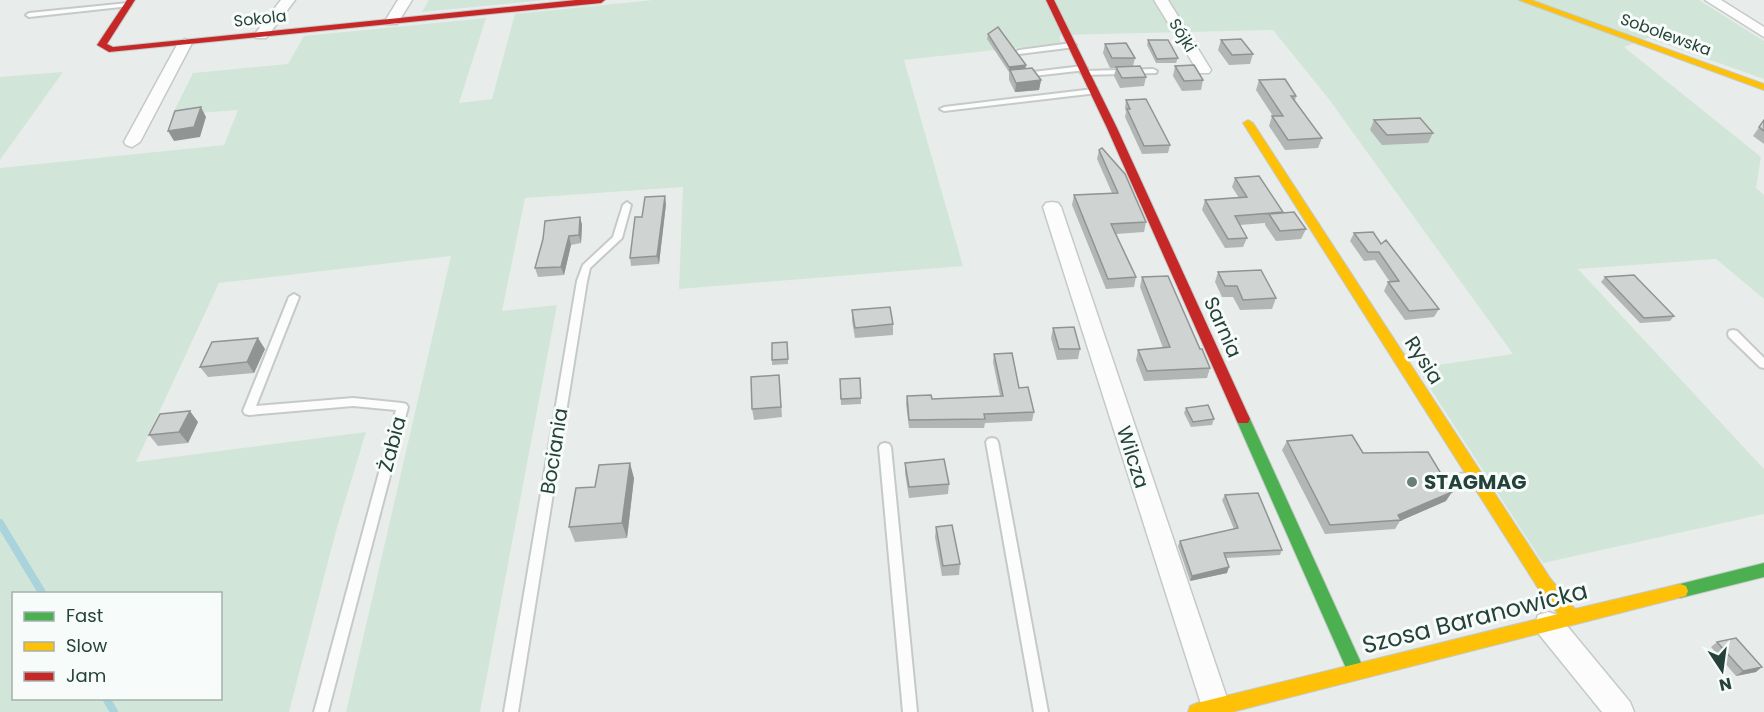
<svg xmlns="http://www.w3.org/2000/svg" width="1764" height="712" viewBox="0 0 1764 712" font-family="Poppins,sans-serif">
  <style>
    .green { fill: #d1e6d8; fill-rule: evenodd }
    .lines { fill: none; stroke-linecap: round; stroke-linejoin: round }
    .stream { stroke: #a9d4db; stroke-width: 8 }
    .lane-casing { stroke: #c5cac8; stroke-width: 4 }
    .street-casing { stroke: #c5cac8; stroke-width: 3 }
    .fast-casing { stroke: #c3cbc8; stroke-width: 2 }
    .slow-casing { stroke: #c3cbc8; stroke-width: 2 }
    .jam-casing { stroke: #c3cbc8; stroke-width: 2 }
    .lane { fill: #fcfcfc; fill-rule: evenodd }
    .street { fill: #fcfcfc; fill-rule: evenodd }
    .fast { fill: #4caf50; fill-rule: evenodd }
    .slow { fill: #ffc107; fill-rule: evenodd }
    .jam { fill: #c62828; fill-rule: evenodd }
    .wall { fill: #b2b6b5 }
    .shaded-wall { fill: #919493 }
    .building { fill: #cfd4d2; stroke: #919493; stroke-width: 1.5 }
    .poi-dot { fill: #697e78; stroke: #f7fbf9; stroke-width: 2 }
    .labels { text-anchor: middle; stroke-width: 6; stroke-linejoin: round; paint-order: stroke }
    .far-street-label { font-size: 16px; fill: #24423a; stroke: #f7fbf9 }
    .street-label { font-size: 20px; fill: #24423a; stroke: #f7fbf9 }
    .poi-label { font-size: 20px; font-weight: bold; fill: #24423a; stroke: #f7fbf9; text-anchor: start }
    .near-street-label { font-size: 24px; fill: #24423a; stroke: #f7fbf9 }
  </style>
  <rect width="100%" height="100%" fill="#e8edeb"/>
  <path class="green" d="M429,0h117l-124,12z
    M653,0h1046l65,41v38l-116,-41 -24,9 137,110 -5,31 8,7v104l-48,-40 -138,10 186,200v45l-221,49 -126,-195 96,-14 -185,-256 -55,-68 -213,5v8l-156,17 59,206 -284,23 4,-102 -158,11 -23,113 55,-6 -77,407h-134l105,-456 -232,27 -83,179 230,-30 -30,99 -47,181h-289v-544l224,-23 14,-35 -66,5 21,-42 95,-9 16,-28 182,-18 -27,85 33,-4 23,-85zM14,594h206v104h-206z
    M63,72l-63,88v-83z"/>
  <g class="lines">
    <path class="stream" d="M0,523l43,71
      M106,698l8,14"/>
    <defs>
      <path id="lane" d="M128,3l3,2 -1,1 -101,11 -3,-2 3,-2z
        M1072,43l4,2 -1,2 -56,7 -4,-2 4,-2z
        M1083,66l4,2 -1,2 -62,7 -4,-2 4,-2z
        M1153,69l4,2 -1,2 -71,2 -4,-2 4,-2z
        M1094,89h3v4l-153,18 -4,-2 4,-2z
        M627,202l4,3 -9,33 -32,30 -3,13 -69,431h-14l73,-431 6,-16 30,-28 10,-32z
        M294,294l5,3 -43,109 97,-8 49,5 4,1 2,3 -80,305h-14l82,-302 -43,-4 -104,9 -4,-1 -2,-3 46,-114z
        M1733,330l4,1 27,27v10l-4,-1 -31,-30 -1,-3 1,-3z
        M992,438l4,1 2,3 50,270h-14l-48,-270 2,-3z
        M885,443l4,1 2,3 26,265h-14l-24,-265 2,-3z
        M1473,472l4,2 2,3 -2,3c-9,3 -22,5 -31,2l-2,-3 2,-3z"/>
      <path id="street" d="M281,0h14l-29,38h-10l-2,-3z
        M398,0h14l-15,24h-10l-2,-3z
        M1154,0h14l43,70 -2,3h-10z
        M1705,0h16l43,27v10z
        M185,39l7,4 -52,99 -8,5 -6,-2 -2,-3 54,-99z
        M1052,202l6,1 3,4 169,500 -2,5h-24l-2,-5 -159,-500 3,-4z
        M1548,612l10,3 72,87 4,10h-32l-64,-79 -3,-9 3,-9z"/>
      <path id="fast" d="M1243,414l5,1 2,4 112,246 3,6 -3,6 -6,2 -6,-2 -114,-258 2,-4z
        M1764,563v14l-84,21 -6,-2 -2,-5 2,-5 6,-2z"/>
      <path id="slow" d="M1519,0h12l233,84v6z
        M1248,120l5,3 297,455 25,31 105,-25 6,2 2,5 -2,5 -454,116h-44l2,-6 7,-3 361,-89 -20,-26 -295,-465z"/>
      <path id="jam" d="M127,0h8l-28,44 6,3 463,-47h29l-4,3 -492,49 -12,-7z
        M1046,0h8l63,128 133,291 -2,4h-10l-2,-4 -129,-291z"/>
    </defs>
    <use href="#lane" class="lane-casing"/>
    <use href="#street" class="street-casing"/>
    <use href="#fast" class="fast-casing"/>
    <use href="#slow" class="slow-casing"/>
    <use href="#jam" class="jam-casing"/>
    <use href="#lane" class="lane"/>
    <use href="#street" class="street"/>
    <use href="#fast" class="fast"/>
    <use href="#slow" class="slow"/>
    <use href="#jam" class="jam"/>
  </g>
  <path class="wall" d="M988,34l38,31 -1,4 16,11 -2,10 -24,2 -6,-12v-8l-22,-33z
    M1148,40l30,18 -2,5h-20l-9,-18z
    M1221,40l32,14 -3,10 -21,1 -11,-15z
    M1105,44l30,14 -2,8 13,11 -2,9 -24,2 -6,-12 2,-8h-6l-7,-15z
    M1175,66l28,14 -2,10 -19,1 -9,-15z
    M1259,80l37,16 -1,5 27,37 -4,10 -33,2 -16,-24 3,-10h1l-17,-26z
    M1126,100l44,45 -2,8 -26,1 -17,-37 1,-5 -1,-4z
    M1374,120l59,13 -5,10 -46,2 -12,-15z
    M1764,120v24l-11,-8z
    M1099,150l47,72 -2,10 -28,2 20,43 -2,10 -28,2 -34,-84 2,-10 38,-2 -15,-34z
    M1235,178l71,51 -5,10 -25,2 -11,-16v-2l-25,2 7,13 -4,9 -18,1 -23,-38 3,-10 34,-2 -7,-11z
    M666,204l-7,60 -28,2 -1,-8 12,-41z
    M580,217l2,8 -1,18 -10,2 -7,30 -26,2 -3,-9z
    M1354,233l27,11 58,65 -5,8 -29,3 -21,-29 4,-9h2l-15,-22 -11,1 -14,-20z
    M1218,272l58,26 -4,11 -32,1 -7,-13h-11l-7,-15z
    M1142,277l58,72 10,19 -3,10 -63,3 -8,-21 2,-10 25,-2 -23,-61z
    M1605,277l69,39 -4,5 -30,2 -39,-41z
    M852,310l41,14v11l-38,3 -3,-17z
    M1053,328l27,21 -2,10 -21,1 -6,-22z
    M788,347v17l-16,1v-5z
    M265,349l-11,24 -46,4 -8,-10z
    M994,354l25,34 15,24 -2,9 -47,2 -1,5h-75l-3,-24 1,-8 25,3 68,-3 -7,-34z
    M860,378l1,26 -20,1 -1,-26z
    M780,385l2,32 -28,3 -2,-11z
    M1186,408l28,11 -2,6 -21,2 -7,-14z
    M198,422l-10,21 -30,3 -9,-11z
    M1287,441l76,12 83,48 -46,20 -5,8 -70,5 -43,-84z
    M905,463l44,21 -1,10 -39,4 -4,-25z
    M634,478l-7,60 -52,4 -6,-15 26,-40z
    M1225,495l57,55 -2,5 -54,3 1,15 -37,8 -12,-35 2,-5 54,-12 -12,-29z
    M936,527l24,37 -1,11 -17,1 -7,-39z
    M1717,642l39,30 -20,4 -25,-29z"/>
  <path class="shaded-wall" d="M1026,65l-1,5h-15l-1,2v-5z
    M1041,80l-2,10 -24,2 1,-9z
    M201,107l5,10 -6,20 -26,4 -6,-10z
    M665,196l1,8 -7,60 -2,-8z
    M580,217l2,8 -1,18 -2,-8z
    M569,236l2,9 -7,30 -3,-8z
    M258,338l7,11 -11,24 -7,-11z
    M190,411l8,11 -10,21 -9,-11z
    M630,463l4,15 -7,60 -5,-15z
    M1452,492l-6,9 -46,20 1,-1 -3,-5z
    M1229,567l-2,6 -37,8 2,-5z
    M1762,667l-6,5 -20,4 7,-5z"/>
  <path class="building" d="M998,27l28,38 -17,2 -21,-33z
    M1241,39l12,15 -21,1 -11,-15z
    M1148,40h20l10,18 -21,1z
    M1126,43l9,15h-23l-7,-14z
    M1194,65l9,15 -19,1 -9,-15z
    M1140,66l6,11 -24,1 -6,-11z
    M1032,68l9,12 -25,3 -6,-13z
    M1285,79l11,17h-5l31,42 -34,2 -16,-24h11l-24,-36z
    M1146,99l24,46 -26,1 -17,-37h3l-4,-9z
    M201,107l-7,20 -26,4 7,-20z
    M1420,118l13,15 -46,2 -13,-15z
    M1764,120v11l-5,-4z
    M1102,148l23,26 21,48 -35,2 25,53 -28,2 -34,-84 44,-2 -19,-43z
    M1259,176l24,36 -48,4 12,22 -19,1 -23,-39 42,-3 -12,-19z
    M665,196l-8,60 -27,2 5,-41h7l3,-20z
    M1294,212l12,17 -26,2 -11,-17z
    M580,217l-1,18 -10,1 -8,31 -26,1 8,-29 2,-18z
    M1373,232l8,12 5,-4 53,69 -30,2 -21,-29 11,-1 -20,-29h-11l-14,-19z
    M1261,270l15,28 -33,2 -6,-14h-12l-7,-14z
    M1634,275l40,41 -30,2 -39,-41z
    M1168,276l32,73h2l8,19 -63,3 -9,-21 32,-3 -28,-70z
    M890,307l3,17 -38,4 -3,-18z
    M1074,327l6,22h-21l-6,-21z
    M258,338l-11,24 -47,5 12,-25z
    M787,342l1,17 -16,1v-17z
    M1012,353l7,35 9,-1 6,25 -50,2 1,5 -76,1 -2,-24 24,-1 1,4 71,-3 -9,-42z
    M779,375l2,32 -29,2 -1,-32z
    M860,378l1,20 -20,1 -1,-20z
    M1208,405l6,14 -21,3 -7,-14z
    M190,411l-11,21 -30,3 11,-21z
    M1352,435l11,18 65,-1 24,40 -54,23 3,5 -71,5 -43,-84z
    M944,459l5,25 -40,3 -4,-24z
    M630,463l-8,60 -53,4 7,-39 19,-1 4,-22z
    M1258,493l24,57 -58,3 5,14 -37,9 -12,-35 58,-13 -13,-33z
    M952,525l8,39 -17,2 -7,-39z
    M1736,638l26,29 -19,4 -26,-29z"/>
  <circle class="poi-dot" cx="1412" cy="482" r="6"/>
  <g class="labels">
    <g class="far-street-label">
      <text transform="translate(260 18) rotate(-6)" y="6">Sokola</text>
      <text transform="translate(1666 34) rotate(20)" y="6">Sobolewska</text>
      <text transform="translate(1183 35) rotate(58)" y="6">Sójki</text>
    </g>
    <g class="street-label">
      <text transform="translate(1223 327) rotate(66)" y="7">Sarnia</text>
      <text transform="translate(1424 360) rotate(57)" y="7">Rysia</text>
      <text transform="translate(392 444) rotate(-75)" y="7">Żabia</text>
      <text transform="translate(554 451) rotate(-81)" y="7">Bociania</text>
      <text transform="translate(1133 457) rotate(72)" y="7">Wilcza</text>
    </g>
    <g class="poi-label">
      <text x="1424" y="489">STAGMAG</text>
    </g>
    <g class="near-street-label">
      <text transform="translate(1475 618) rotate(-14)" y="8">Szosa Baranowicka</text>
    </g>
  </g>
  <rect x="12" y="592" width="210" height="108" fill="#f7fbf9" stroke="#a3b1ad" stroke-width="1.5"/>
  <rect x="24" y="612" width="30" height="9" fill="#4caf50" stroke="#a3b1ad" stroke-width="1.5"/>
  <text x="66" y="622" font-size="18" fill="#24423a">Fast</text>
  <rect x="24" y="642" width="30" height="9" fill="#ffc107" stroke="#a3b1ad" stroke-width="1.5"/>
  <text x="66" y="652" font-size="18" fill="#24423a">Slow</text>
  <rect x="24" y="672" width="30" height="9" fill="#c62828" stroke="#a3b1ad" stroke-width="1.5"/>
  <text x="66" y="682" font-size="18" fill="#24423a">Jam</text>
  <g transform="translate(1722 670) rotate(167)" stroke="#f7fbf9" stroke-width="4.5" paint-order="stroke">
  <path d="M0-4.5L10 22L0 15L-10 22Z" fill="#24423a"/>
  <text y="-9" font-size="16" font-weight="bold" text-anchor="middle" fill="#24423a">N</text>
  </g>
</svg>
